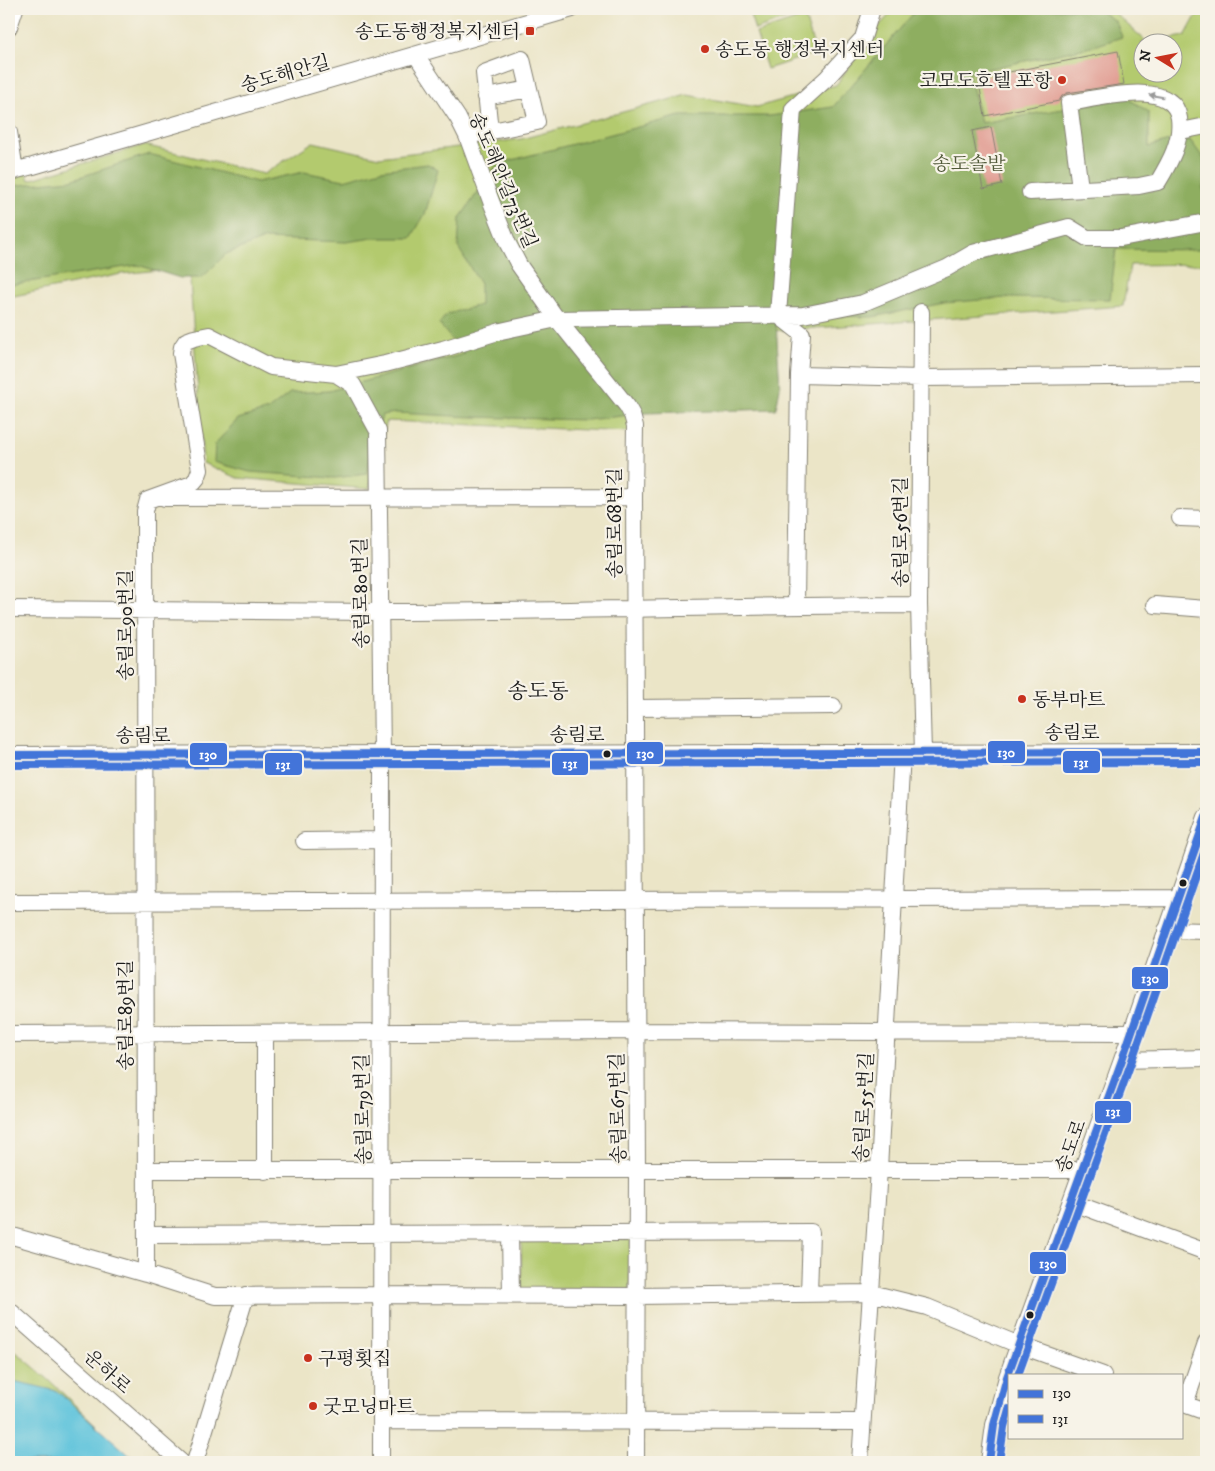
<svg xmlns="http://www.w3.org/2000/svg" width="1215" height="1471" viewBox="0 0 1215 1471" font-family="'IM FELL DW Pica','Noto Serif KR',serif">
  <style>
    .green { fill: #b3ca6e; stroke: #687345 }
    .forest { fill: #8eae61; stroke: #55653e }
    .water { fill: #5dc3db; stroke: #3c707c }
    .building { fill: #e19c92 }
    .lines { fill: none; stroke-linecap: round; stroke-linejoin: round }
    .minor-casing { stroke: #848072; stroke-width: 18 }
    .minor { stroke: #fff; stroke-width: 16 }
    .bus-1-casing { stroke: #f7f3e8; stroke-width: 11 }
    .bus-2-casing { stroke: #f7f3e8; stroke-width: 11 }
    .bus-1 { stroke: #4374d9; stroke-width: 8 }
    .bus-2 { stroke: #4374d9; stroke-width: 8 }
    .oneway { fill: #999 }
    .poi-dot { fill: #c8321e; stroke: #f7f3e8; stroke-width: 2 }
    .bus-dot { fill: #1c1c1c; stroke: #f7f3e8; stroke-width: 2 }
    .labels { text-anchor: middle; stroke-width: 4.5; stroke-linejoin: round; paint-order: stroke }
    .poi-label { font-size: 19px; fill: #1c1c1c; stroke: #f7f3e8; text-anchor: start }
    .street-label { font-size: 19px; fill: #1c1c1c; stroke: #f7f3e8 }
    .park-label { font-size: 19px; fill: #515939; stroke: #f7f3e8 }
    .quarter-label { font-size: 21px; fill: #1c1c1c; stroke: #f7f3e8 }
    .line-badge { stroke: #f7f3e8; stroke-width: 2 }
    .badge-label { font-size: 14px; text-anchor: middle; font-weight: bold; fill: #fff }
  </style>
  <rect width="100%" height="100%" fill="#f7f3e8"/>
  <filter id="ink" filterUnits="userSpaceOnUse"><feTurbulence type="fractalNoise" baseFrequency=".02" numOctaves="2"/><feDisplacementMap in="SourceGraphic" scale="10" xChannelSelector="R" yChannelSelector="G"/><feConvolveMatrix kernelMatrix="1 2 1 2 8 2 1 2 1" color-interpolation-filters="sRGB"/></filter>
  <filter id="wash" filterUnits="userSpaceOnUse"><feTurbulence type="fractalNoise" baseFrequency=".0096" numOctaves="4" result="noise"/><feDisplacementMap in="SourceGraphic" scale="20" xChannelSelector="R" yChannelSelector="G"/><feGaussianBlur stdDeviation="1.12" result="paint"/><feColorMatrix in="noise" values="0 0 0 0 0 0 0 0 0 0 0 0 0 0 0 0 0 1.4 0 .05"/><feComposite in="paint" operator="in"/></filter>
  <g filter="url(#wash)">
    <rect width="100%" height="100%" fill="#ebe5c7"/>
    <path class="green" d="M748,9h34l4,10 -31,11z
      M789,9h30l-27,9z
      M895,9h215l37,33h-5v30h30v-30h-22l35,-6 15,-27h6v255l-76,1 -7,41 -364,26 -126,72 -3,28 -243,-11 -18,68 -131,-11 -35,-15 -14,-196 -68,7 -112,23v-173l20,56 115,-35 120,29 49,-32 66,15 142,-18 166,-44 70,12 79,-22 41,-57z
      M805,17l11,36 -49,16 -11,-36z
      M521,1238l110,1 -1,52 -108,-1z
      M9,1346l39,33 52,50 -91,-24z"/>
    <path class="forest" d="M917,9h181l18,13 6,15 -31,10 -122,26 12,50 146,-25 22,14v35l20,-6 21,-1 14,19 -1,29 3,11v50l-8,1 -82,-1 -6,50 -105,-1 -61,5 -72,14 -41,-1 -55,7 4,65 -4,21 -129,4 -60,7 -113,-3 -78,-4 -14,2 -16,59 -31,4 -85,-6 -36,-10 1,-18 23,-25 30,-9 22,-17 39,-2 135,-37 -25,-30 8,-10 33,-9v-21l-22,-37 2,-29 37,-54 183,-48h90l63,-9z
      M149,154l108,28 47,-10 40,8 37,-10 47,-6 10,6 -13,44 -14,24h-38l-27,4 -82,-3 -38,15 -20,20 -6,4h-20l-42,-13 -129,20v-99l62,-6z"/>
    <path class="water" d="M9,1380l48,11 80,71h-128z"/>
    <g id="blocks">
      <path class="building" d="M1118,51l6,33 -57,9 -5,3 -3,5 -74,15 -7,-38z
        M991,127l11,58 -19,4 -11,-58z"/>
    </g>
  </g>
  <g filter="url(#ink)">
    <use href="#blocks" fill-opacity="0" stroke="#848072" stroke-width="1"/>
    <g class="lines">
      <defs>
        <path id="minor" d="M9,27l6,-18
          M416,55l42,63 9,18 25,68 16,40 11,21 38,54 70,87 5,9 3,11 -1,71 3,674 -1,291
          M486,97l43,-8
          M1181,131l25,-5
          M9,132l6,39
          M467,136l70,-14 -15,-63 -38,14 6,58
          M9,172l24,-6 539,-157
          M1030,192l109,-6 19,-4c12,-20 24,-41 21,-64 -6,-41 -83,-19 -110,-15l11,85
          M921,312l-2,293 4,148
          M778,315l15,-206 33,-30 37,-41 9,-29
          M778,315l24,19 -3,41 -3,230
          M336,374l17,11 25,46 4,324 -1,707
          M799,375l122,3 285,-3
          M165,498l469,-1
          M1180,518l26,1
          M1155,605l51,4
          M9,609c123,0 247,3 370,3 180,0 360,-7 540,-7
          M635,708l198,-2
          M9,755l1197,-3
          M304,841l78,-1
          M9,902l1169,-4
          M1166,930l40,1
          M9,1034l627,-3 496,2
          M265,1034v137
          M1122,1060l84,-2
          M146,1170h936
          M1071,1202l135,50
          M510,1233l1,62
          M9,1235l137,39 69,22 167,-1 255,1 234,-3 56,14 92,38 84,30
          M146,1235l665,-3 -2,62
          M146,1274l-1,-763 3,-11 44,-16 5,-6 3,-8 -19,-117 1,-6 4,-6 8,-3 15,-3 62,32 65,7 49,-10 58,-15 58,-18 56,-12 246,-4 60,-12 84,-35 26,-15 96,-26 18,11h34l85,-16
          M9,1310l172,152
          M1181,1403l25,9
          M1185,1404l21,-61
          M381,1421l481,1
          M195,1462l51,-167
          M860,1462l19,-293 23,-416
          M989,1462l5,-37 13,-48 115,-317 84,-243"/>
      </defs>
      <use href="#minor" class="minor-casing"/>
      <use href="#minor" class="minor"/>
      <defs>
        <path id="bus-1" d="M9,755l1197,-3
          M989,1462l5,-37 13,-48 115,-317 84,-243"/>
        <path id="bus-2" d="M9,765l1197,-3
          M1018,1375l113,-312 75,-216
          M999,1462l5,-35 5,-18"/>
      </defs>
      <use href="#bus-1" class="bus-1-casing"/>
      <use href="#bus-2" class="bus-2-casing"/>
      <use href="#bus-1" class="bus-1"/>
      <use href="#bus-2" class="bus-2"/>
    </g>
    <defs><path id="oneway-solid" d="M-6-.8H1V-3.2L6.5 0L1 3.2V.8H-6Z" transform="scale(1.25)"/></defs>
    <use class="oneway" href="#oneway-solid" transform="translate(1156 96) rotate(-170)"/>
  </g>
  <g class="poi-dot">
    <rect x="525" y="26" width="10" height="10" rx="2.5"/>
    <circle cx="705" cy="49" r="5"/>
    <circle cx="1062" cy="80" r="5"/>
    <circle cx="1022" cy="699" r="5"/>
    <circle cx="308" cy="1358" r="5"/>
    <circle cx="313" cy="1406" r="5"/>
  </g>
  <g class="bus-dot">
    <circle cx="607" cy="754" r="4.5"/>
    <circle cx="1183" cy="883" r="4.5"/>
    <circle cx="1030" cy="1315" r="4.5"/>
  </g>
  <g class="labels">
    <g class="poi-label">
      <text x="520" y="38" text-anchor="end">송도동행정복지센터</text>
      <text x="715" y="56">송도동 행정복지센터</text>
      <text x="1052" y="87" text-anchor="end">코모도호텔 포항</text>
      <text x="1032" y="706">동부마트</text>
      <text x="318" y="1365">구평횟집</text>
      <text x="323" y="1413">굿모닝마트</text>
    </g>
    <g class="street-label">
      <text transform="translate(285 73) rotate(-16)" y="7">송도해안길</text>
      <text transform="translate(504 180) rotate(67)" y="7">송도해안길73번길</text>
      <text transform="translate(614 523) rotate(-90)" y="7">송림로68번길</text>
      <text transform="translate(900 532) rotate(-90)" y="7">송림로56번길</text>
      <text transform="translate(360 593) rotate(-91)" y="7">송림로80번길</text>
      <text transform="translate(125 625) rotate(-90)" y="7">송림로90번길</text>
      <text x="1072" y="739">송림로</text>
      <text x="577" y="741">송림로</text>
      <text x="143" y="742">송림로</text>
      <text transform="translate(125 1015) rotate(-90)" y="7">송림로89번길</text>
      <text transform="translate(863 1107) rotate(-87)" y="7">송림로55번길</text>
      <text transform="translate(617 1108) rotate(-91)" y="7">송림로67번길</text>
      <text transform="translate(362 1109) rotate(-91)" y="7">송림로79번길</text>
      <text transform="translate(1070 1146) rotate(-70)" y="7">송도로</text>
      <text transform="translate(108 1371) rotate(42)" y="7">운하로</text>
    </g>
    <g class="park-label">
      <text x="969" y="170">송도솔밭</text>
    </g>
    <g class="quarter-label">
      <text x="538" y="698">송도동</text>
    </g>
  </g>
  <g class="line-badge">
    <rect x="987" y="740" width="39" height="24" rx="5" fill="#4374d9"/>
    <rect x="626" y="741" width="38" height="24" rx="5" fill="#4374d9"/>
    <rect x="189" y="742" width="39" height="24" rx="5" fill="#4374d9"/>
    <rect x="1062" y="750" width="39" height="24" rx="5" fill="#4374d9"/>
    <rect x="551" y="752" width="38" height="24" rx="5" fill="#4374d9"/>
    <rect x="264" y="752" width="39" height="24" rx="5" fill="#4374d9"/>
    <rect x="1131" y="966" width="38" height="24" rx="5" fill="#4374d9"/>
    <rect x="1094" y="1100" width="38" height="24" rx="5" fill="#4374d9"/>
    <rect x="1029" y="1251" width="38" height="24" rx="5" fill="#4374d9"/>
  </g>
  <g class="badge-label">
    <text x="1006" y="757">130</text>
    <text x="645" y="758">130</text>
    <text x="208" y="759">130</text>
    <text x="1081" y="767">131</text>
    <text x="570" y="768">131</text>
    <text x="283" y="769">131</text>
    <text x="1150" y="983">130</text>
    <text x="1113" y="1116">131</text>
    <text x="1048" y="1268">130</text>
  </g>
  <rect width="1215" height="1471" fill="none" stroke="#f7f3e8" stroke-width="30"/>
  <rect x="1008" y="1374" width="175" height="65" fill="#f7f3e8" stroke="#9f9d96"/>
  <rect x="1018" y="1390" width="25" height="8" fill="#4374d9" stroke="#9f9d96"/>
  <text x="1052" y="1398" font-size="15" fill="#1c1c1c">130</text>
  <rect x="1018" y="1415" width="25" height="8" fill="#4374d9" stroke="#9f9d96"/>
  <text x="1052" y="1424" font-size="15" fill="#1c1c1c">131</text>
  <g transform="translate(1158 58) rotate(280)"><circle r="24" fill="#f7f3e8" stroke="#9f9d96"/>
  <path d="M0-4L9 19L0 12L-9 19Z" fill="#c8321e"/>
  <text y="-8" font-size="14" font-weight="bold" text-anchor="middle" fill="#1c1c1c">N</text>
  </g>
</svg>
